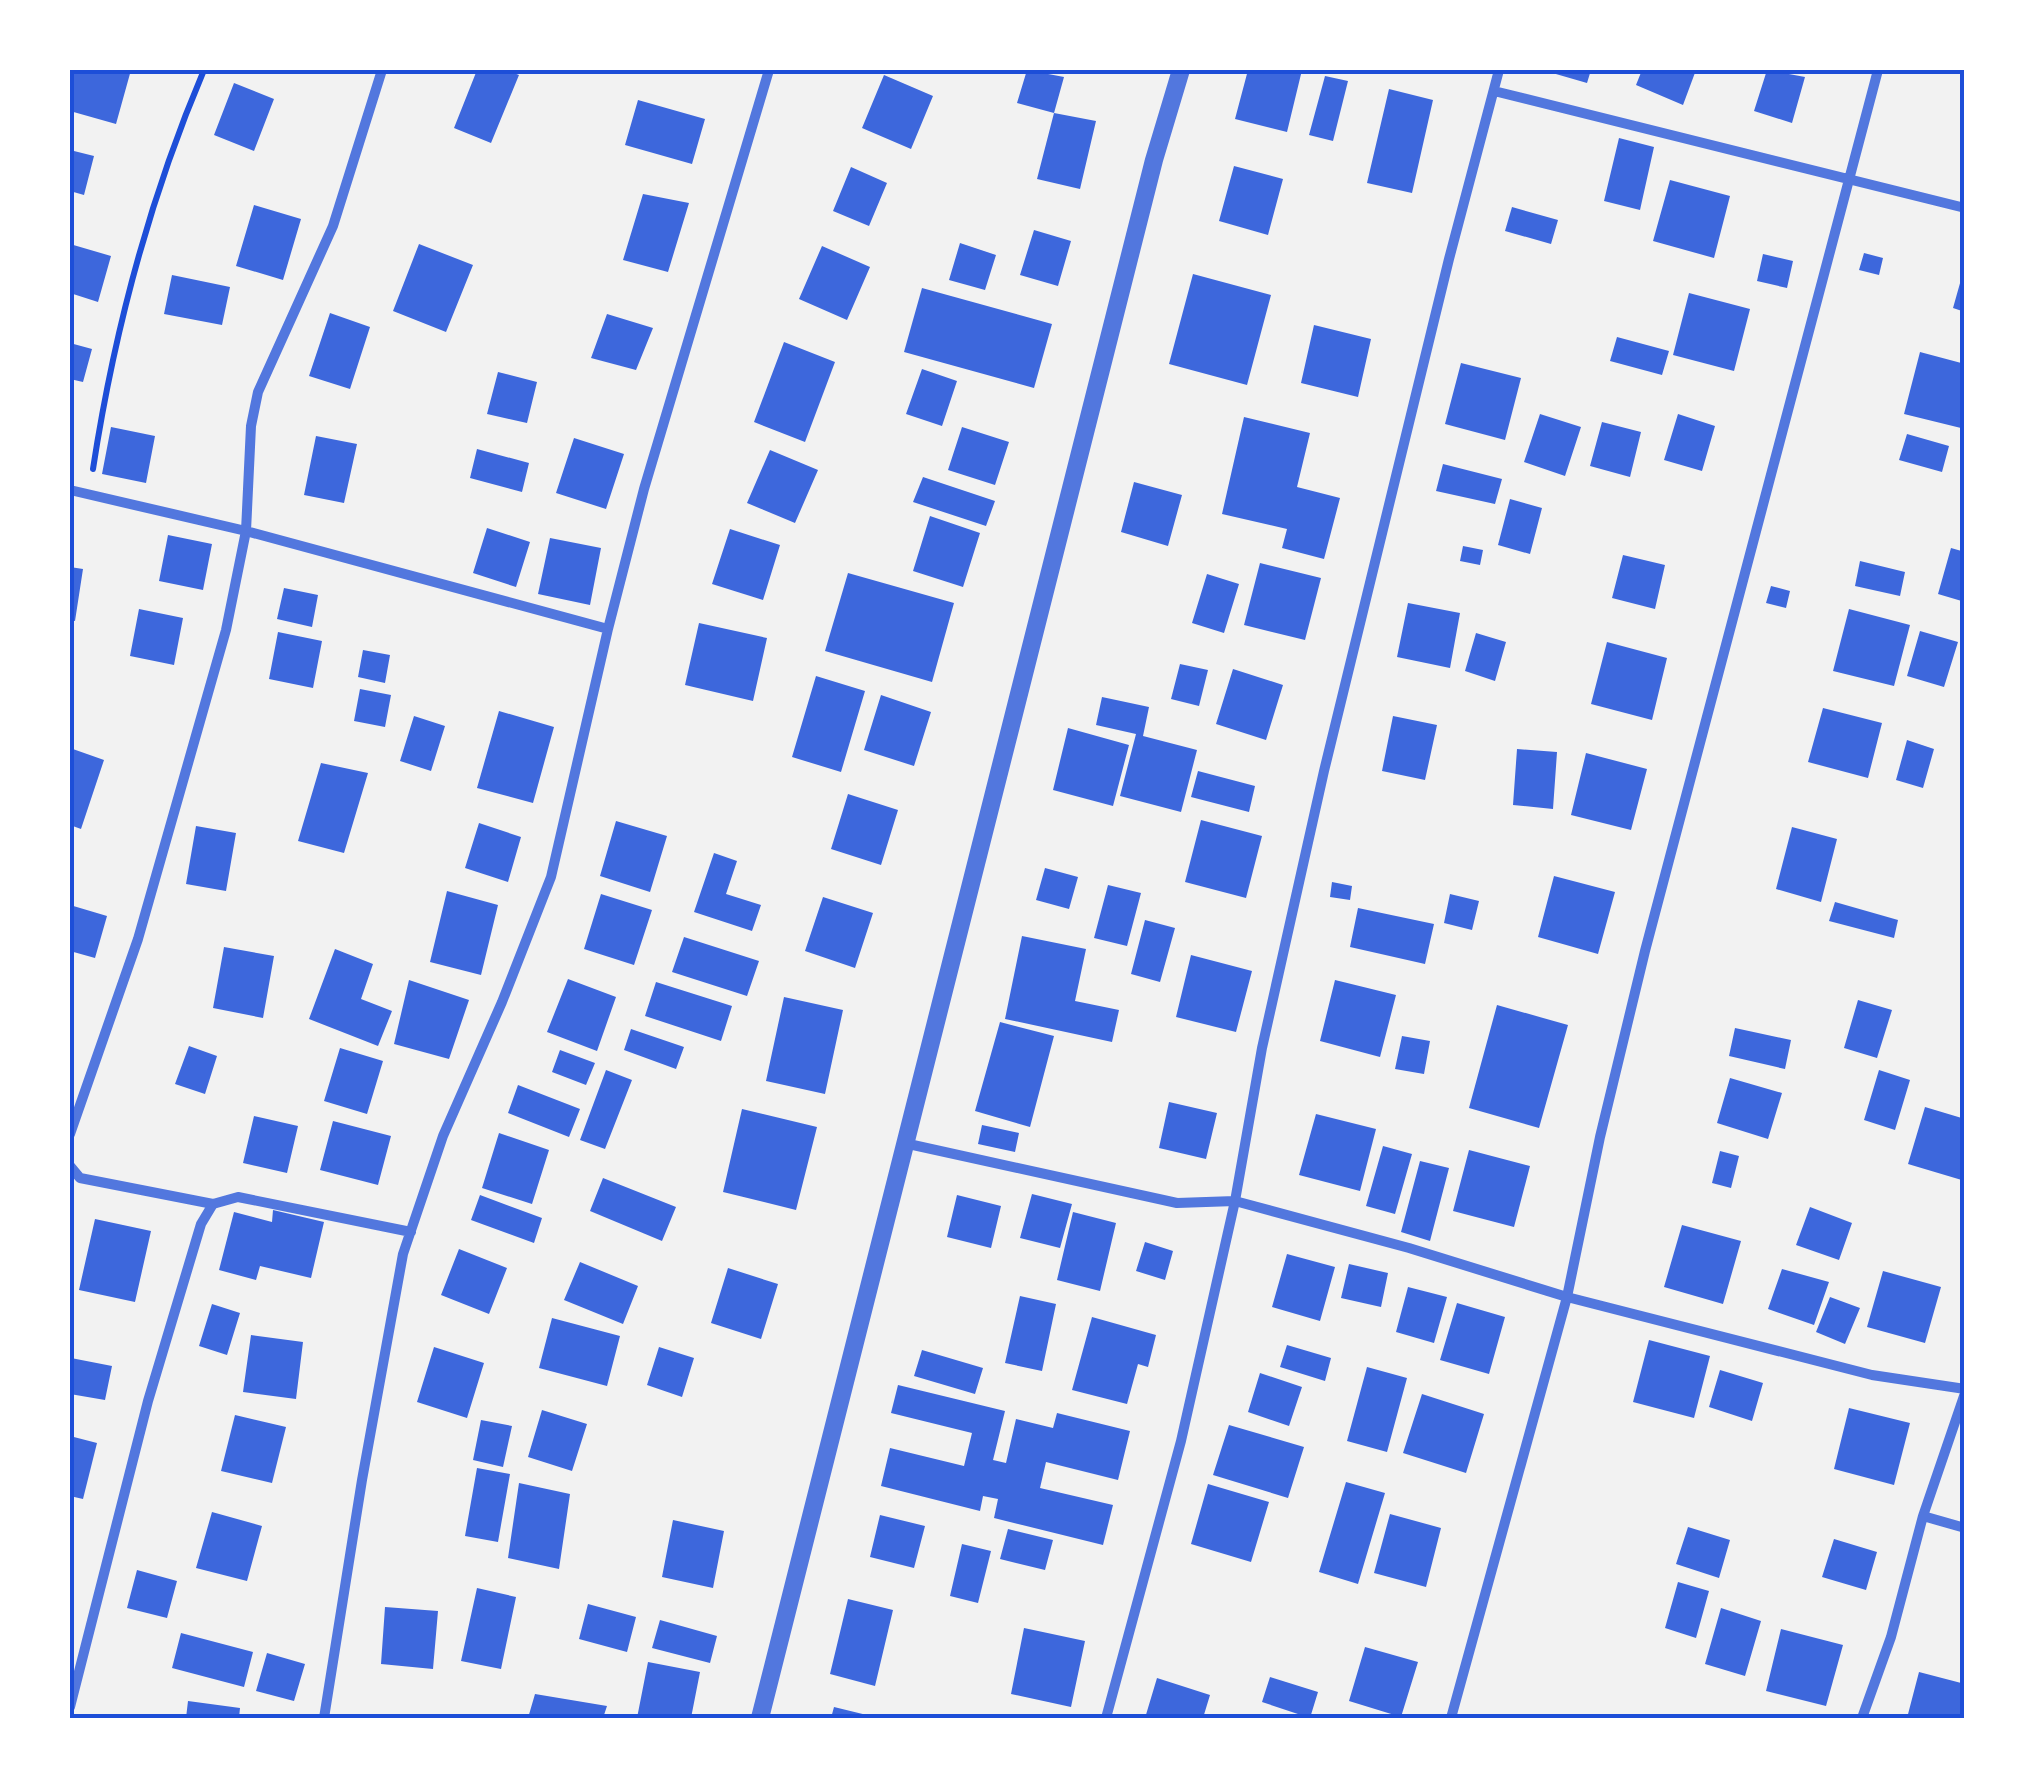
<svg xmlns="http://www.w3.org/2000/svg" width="2035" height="1788" viewBox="0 0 2035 1788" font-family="Figtree,sans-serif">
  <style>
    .building { fill: #3d67dc }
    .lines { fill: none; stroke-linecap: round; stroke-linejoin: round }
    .path { stroke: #1d4ed8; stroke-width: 6 }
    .minor { stroke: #5277de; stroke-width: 10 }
    .tertiary { stroke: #5277de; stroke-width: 18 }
    .neatline { fill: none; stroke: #1d4ed8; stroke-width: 4 }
  </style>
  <rect width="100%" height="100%" fill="#f2f2f2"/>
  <path class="building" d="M74,70h57l-15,54 -46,-13v-25z
    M477,70h29l13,5 -28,68 -37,-15z
    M1027,70l37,7 -10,36 -37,-10z
    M1248,70h54l-15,62 -52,-13z
    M1542,70h49l-4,13z
    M1642,70h54l-13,35 -47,-20z
    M1767,70l38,7 -13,46 -38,-12z
    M884,75l49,21 -22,53 -49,-21z
    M1325,76l23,5 -15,60 -24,-6z
    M234,83l40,16 -20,52 -40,-16z
    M1389,89l44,11 -21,93 -45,-10z
    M638,100l67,19 -13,45 -67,-19z
    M1054,113l42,8 -16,68 -43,-10z
    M1619,138l35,9 -14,63 -36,-9z
    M70,150l24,6 -10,39 -14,-4z
    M1234,166l49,13 -15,56 -49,-14z
    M851,167l36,16 -18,43 -36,-15z
    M1670,180l60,16 -16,62 -61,-17z
    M643,194l46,9 -21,69 -45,-12z
    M254,205l47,14 -18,61 -47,-14z
    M1512,207l46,13 -7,24 -46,-13z
    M1034,230l37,11 -13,45 -38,-11z
    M960,243l36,12 -11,35 -36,-10z
    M70,244l41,12 -13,46 -28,-9z
    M419,244l54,21 -27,67 -53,-21z
    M822,246l48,21 -23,53 -48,-21z
    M1864,253l19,5 -4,17 -20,-5z
    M1763,254l30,7 -6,27 -30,-7z
    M1964,269h1v43l-12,-4z
    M1193,274l78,21 -24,90 -78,-21z
    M172,275l58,12 -8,38 -58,-11z
    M922,288l130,36 -18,64 -130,-36z
    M1689,293l61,16 -16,62 -61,-16z
    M330,313l40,14 -20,62 -41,-13z
    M607,314l46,14 -17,42 -45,-12z
    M1314,325l57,14 -13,58 -57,-14z
    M1617,337l52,14 -7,24 -52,-14z
    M784,342l51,20 -30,80 -51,-20z
    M70,343l22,6 -9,33 -13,-3z
    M1920,352l45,12v65l-61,-15z
    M1461,363l60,15 -16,62 -60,-16z
    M922,369l35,12 -15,45 -36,-12z
    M498,372l39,10 -10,41 -40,-9z
    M1540,414l41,13 -16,49 -41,-14z
    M1678,414l37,12 -13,45 -38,-11z
    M1244,417l66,16 -13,54 43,11 -16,61 -42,-11 5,-19 -65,-15z
    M1602,422l39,10 -11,45 -40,-11z
    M111,427l44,9 -9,47 -44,-9z
    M962,427l47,15 -14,43 -47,-15z
    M1907,434l42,12 -7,26 -43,-12z
    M316,436l41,8 -13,59 -40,-8z
    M574,438l50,16 -18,55 -50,-16z
    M477,449l52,14 -7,29 -52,-14z
    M770,450l48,20 -23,53 -48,-20z
    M1443,464l59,15 -7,25 -59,-13z
    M923,477l72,24 -9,25 -73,-24z
    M1134,482l48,13 -14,51 -47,-14z
    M1510,499l32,9 -12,46 -32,-9z
    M930,516l50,17 -17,54 -50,-16z
    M487,528l43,14 -14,45 -43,-14z
    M730,529l50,16 -17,55 -51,-16z
    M168,535l44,9 -9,46 -44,-9z
    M550,538l51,10 -11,57 -52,-11z
    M1463,546l20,4 -3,15 -20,-4z
    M1951,548l14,4v50l-27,-8z
    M1623,555l42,10 -10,44 -43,-11z
    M1860,561l45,11 -5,24 -45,-10z
    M1260,563l61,15 -16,62 -61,-15z
    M70,567l13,2 -8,52 -5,-1z
    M848,573l106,30 -22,79 -107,-31z
    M1207,574l32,10 -15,49 -32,-10z
    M1771,586l19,5 -4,17 -20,-5z
    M284,588l34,7 -6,32 -35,-8z
    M1408,603l52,10 -10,55 -53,-11z
    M139,609l44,9 -9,47 -44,-9z
    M1849,609l61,16 -16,61 -61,-15z
    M699,623l68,15 -14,63 -68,-16z
    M1920,631l38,11 -14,45 -37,-11z
    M278,632l44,9 -9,47 -44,-9z
    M1476,633l30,9 -11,39 -30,-10z
    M1607,642l60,16 -15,62 -61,-16z
    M363,650l27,5 -5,28 -27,-6z
    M1180,664l28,6 -9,36 -28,-7z
    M1233,669l50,16 -17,55 -50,-16z
    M816,676l49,15 -24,81 -49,-15z
    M360,689l31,6 -6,32 -31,-6z
    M881,695l50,17 -17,54 -50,-16z
    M1102,697l47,10 -6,29 54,14 -16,62 -61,-16 16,-62 -40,-9z
    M1823,708l59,15 -14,55 -60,-16z
    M499,711l55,16 -21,76 -56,-15z
    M414,716l31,10 -14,45 -31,-10z
    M1393,716l44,9 -12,55 -43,-9z
    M1068,728l61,17 -16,61 -60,-16z
    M1907,740l27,9 -11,39 -27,-8z
    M70,748l34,12 -23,69 -11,-4z
    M1517,749l40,3 -4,57 -40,-4z
    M1586,753l61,16 -16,61 -60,-15z
    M321,763l47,10 -24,80 -46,-12z
    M1198,771l57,15 -6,26 -58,-15z
    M848,794l50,16 -17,55 -50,-16z
    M1201,820l61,16 -16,62 -61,-16z
    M616,821l51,15 -17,56 -50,-16z
    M479,823l42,14 -13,45 -43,-14z
    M196,826l40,7 -10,58 -40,-7z
    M1792,827l45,12 -16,63 -45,-13z
    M714,853l23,8 -11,33 35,11 -9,26 -58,-19z
    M1045,868l33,9 -9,32 -33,-9z
    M1554,876l61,16 -17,62 -60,-17z
    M1332,882l20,4 -2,14 -20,-3z
    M1108,885l33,8 -14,53 -33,-8z
    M447,891l51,14 -17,70 -51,-13z
    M601,894l51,16 -18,55 -50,-16z
    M1450,894l29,7 -7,29 -28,-7z
    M823,897l50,16 -18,55 -50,-17z
    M1835,902l63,18 -4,18 -65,-17z
    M70,905l37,11 -12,42 -25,-7z
    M1358,908l76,16 -9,40 -75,-17z
    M1145,920l30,8 -15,54 -29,-8z
    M1022,936l64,13 -11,52 44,9 -7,32 -107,-23z
    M684,937l75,24 -12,35 -75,-24z
    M224,947l50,9 -11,62 -50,-10z
    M335,949l38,15 -12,35 31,12 -14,35 -69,-27z
    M1191,955l61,16 -16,61 -60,-15z
    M568,979l48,18 -19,54 -50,-19z
    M409,980l60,20 -20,59 -55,-15z
    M1335,980l61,15 -16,62 -60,-16z
    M656,982l76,24 -11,35 -76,-25z
    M784,997l59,13 -18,84 -59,-13z
    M1858,1000l34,10 -15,48 -33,-10z
    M1497,1005l71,20 -29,103 -70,-20z
    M1000,1022l54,14 -24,91 -55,-16z
    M1735,1028l56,12 -6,29 -56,-13z
    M631,1029l53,18 -8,22 -52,-19z
    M1402,1036l28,5 -6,33 -29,-5z
    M189,1046l28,10 -12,38 -30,-10z
    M340,1048l43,13 -16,53 -43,-13z
    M560,1050l35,13 -9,22 -34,-13z
    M606,1070l26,10 -27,69 -25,-9z
    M1879,1070l31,10 -15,50 -31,-10z
    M1730,1078l52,15 -14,46 -51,-16z
    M518,1085l62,24 -11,28 -61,-24z
    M1169,1102l48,11 -11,46 -47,-11z
    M1925,1107l40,12v62l-57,-17z
    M742,1109l75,18 -21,83 -73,-18z
    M1316,1114l60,15 -16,62 -61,-16z
    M254,1116l44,10 -11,47 -44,-10z
    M333,1121l58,15 -13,49 -58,-15z
    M982,1125l37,8 -4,19 -37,-8z
    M499,1133l50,17 -17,54 -50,-16z
    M1383,1146l29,8 -17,60 -29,-8z
    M1469,1150l61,16 -16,61 -61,-16z
    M1720,1151l19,5 -8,32 -19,-5z
    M1420,1161l29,7 -19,73 -29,-9z
    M603,1178l73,29 -14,34 -72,-30z
    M1032,1194l40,10 -12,44 -40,-10z
    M480,1195l62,23 -8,25 -63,-23z
    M957,1195l44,11 -10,42 -44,-11z
    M1810,1207l42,16 -13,37 -43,-15z
    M273,1210l51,12 -13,56 -51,-12 -4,14 -37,-10 15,-58 38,10z
    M1073,1212l43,11 -16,68 -43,-11z
    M95,1219l56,12 -16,71 -56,-12z
    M1682,1225l59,16 -18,63 -59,-17z
    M1145,1242l28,9 -8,29 -29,-9z
    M459,1249l48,19 -18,46 -48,-19z
    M1287,1254l48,13 -15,54 -48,-14z
    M580,1262l58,24 -15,38 -59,-24z
    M1349,1264l39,9 -7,34 -40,-9z
    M728,1268l50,16 -17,55 -50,-16z
    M1782,1269l47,13 -15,43 -46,-16z
    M1883,1271l58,16 -16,56 -58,-16z
    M1408,1287l39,10 -13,46 -38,-11z
    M1020,1296l36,8 -14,67 -37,-8z
    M1830,1297l30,11 -15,36 -29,-12z
    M1457,1303l48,14 -16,57 -49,-14z
    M212,1304l28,9 -13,42 -28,-9z
    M1092,1317l64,18 -8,32 -10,-3 -11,40 -55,-14z
    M552,1318l68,18 -13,50 -68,-18z
    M251,1335l52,7 -7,57 -53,-7z
    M1649,1340l61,16 -16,62 -61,-16z
    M1287,1345l44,13 -6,23 -45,-14z
    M434,1347l50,16 -17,55 -50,-16z
    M659,1347l35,11 -12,39 -35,-12z
    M922,1350l61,18 -8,26 -61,-18z
    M71,1358l41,8 -7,34 -35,-6z
    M1367,1367l40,11 -20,74 -40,-11z
    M1720,1370l43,13 -11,38 -43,-14z
    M1260,1373l42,14 -13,39 -41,-14z
    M898,1385l107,26 -12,49 13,3 10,-44 37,9 4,-15 73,18 -12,49 -72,-18 -6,26 73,17 -10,40 -109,-27 4,-19 -15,-3 -3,15 -99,-25 9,-38 74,18 8,-33 -81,-20z
    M1422,1394l62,20 -18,59 -63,-20z
    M1849,1408l61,15 -16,62 -60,-16z
    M542,1410l45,14 -15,47 -44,-14z
    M235,1415l51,12 -14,56 -51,-12z
    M481,1420l31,6 -9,41 -30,-7z
    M1229,1425l75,22 -16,51 -75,-23z
    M70,1436l27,7 -14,56 -13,-3z
    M477,1468l33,6 -12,68 -33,-6z
    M1346,1482l39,11 -27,91 -39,-12z
    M519,1483l51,11 -11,75 -51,-11z
    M1208,1484l61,18 -18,60 -60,-18z
    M212,1512l50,14 -15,55 -51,-13z
    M1390,1514l51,14 -15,59 -52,-14z
    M880,1515l45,11 -11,42 -44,-11z
    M673,1520l51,11 -11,57 -51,-11z
    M1688,1527l42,13 -11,38 -43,-14z
    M1008,1529l45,11 -8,30 -45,-11z
    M1834,1539l43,13 -11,38 -44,-13z
    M962,1544l29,7 -13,52 -28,-7z
    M137,1570l40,11 -10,37 -40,-10z
    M1678,1582l31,9 -13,47 -31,-10z
    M477,1588l39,9 -15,72 -40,-8z
    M848,1599l45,11 -18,76 -45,-12z
    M588,1604l48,13 -9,35 -48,-13z
    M385,1607l53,4 -5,58 -52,-5z
    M1721,1608l40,13 -16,55 -40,-12z
    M660,1620l57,16 -7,27 -58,-15z
    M1024,1628l61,13 -14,66 -60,-13z
    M1781,1629l62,16 -17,61 -60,-15z
    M181,1633l72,19 -9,35 -72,-19z
    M1365,1647l53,15 -17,55 -52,-16z
    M267,1653l38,11 -11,37 -38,-10z
    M648,1662l52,10 -9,46h-54z
    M1919,1672l46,12v34h-58z
    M1270,1677l48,15 -8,26 -48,-16z
    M1157,1678l53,17 -7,23h-58z
    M535,1694l72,12 -4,12h-75z
    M188,1701l52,7 -1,10h-53z
    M834,1707l41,10v1h-44z"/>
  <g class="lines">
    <path class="path" d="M93,469c21,-137 57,-272 111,-399"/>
    <path class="minor" d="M1494,91l471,117
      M70,490l176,41 362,98
      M70,1134l68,-195 88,-309 20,-99 5,-105 7,-34 75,-166 49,-156
      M904,1143l273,60 58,-2 174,47 158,49 305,78 93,14
      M70,1166l10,12 133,26
      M1923,1516l42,12
      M70,1707l78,-306 53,-177 12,-20 25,-7 173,35
      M324,1718l38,-238 41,-226 40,-118 59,-134 49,-125 57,-248 36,-140 125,-419
      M1106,1718l75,-277 54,-240 27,-153 62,-277 125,-512 50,-189
      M1451,1718l116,-421 33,-160 45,-186 233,-881
      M1862,1718l29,-81 32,-121 42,-123"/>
    <path class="tertiary" d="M760,1718l394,-1558 27,-90"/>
  </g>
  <rect width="2035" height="1788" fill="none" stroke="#ffffff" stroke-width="145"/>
  <rect x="72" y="72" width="1890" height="1644" class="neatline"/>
</svg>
